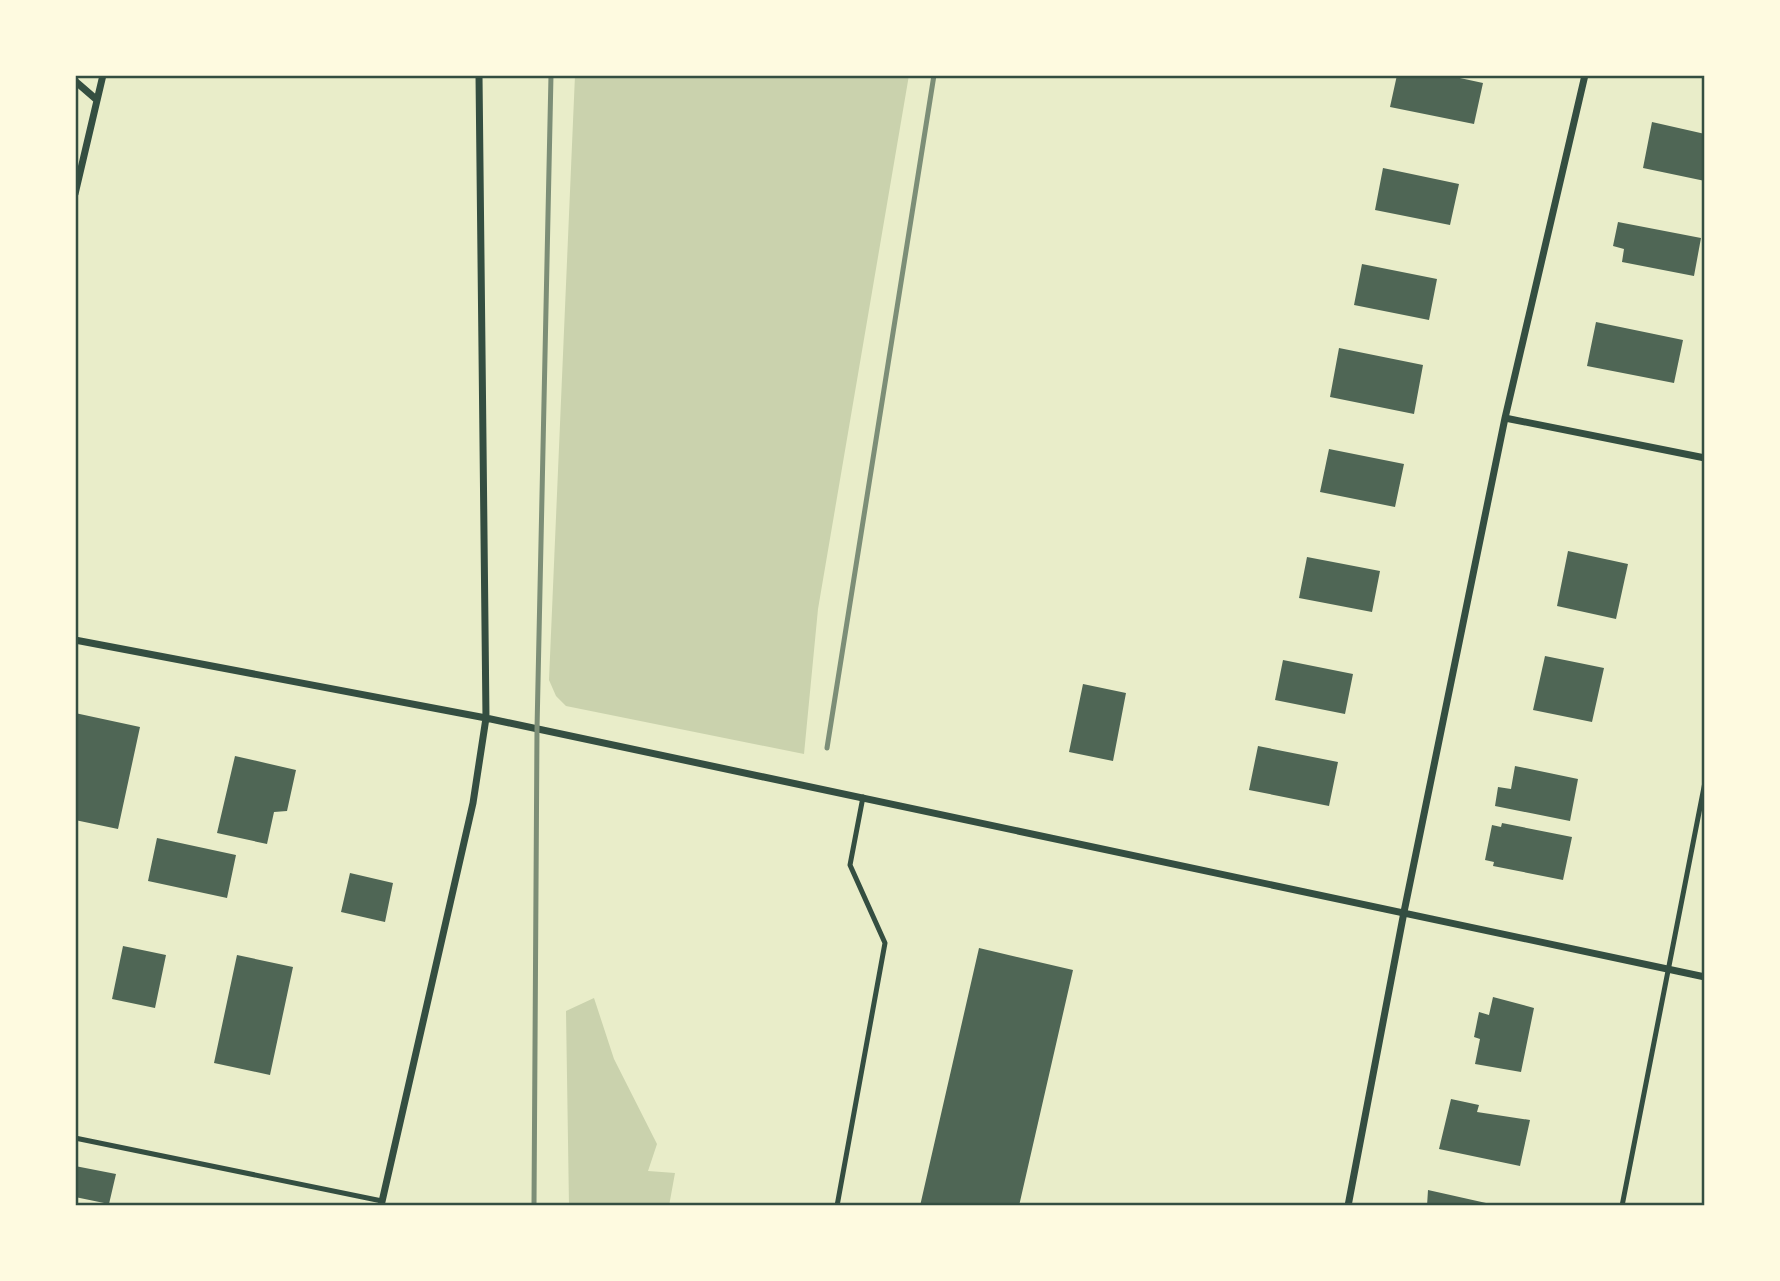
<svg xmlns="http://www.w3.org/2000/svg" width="1780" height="1281" viewBox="0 0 1780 1281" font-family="'DejaVu Sans',sans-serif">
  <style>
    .green { fill: #cad2ad }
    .building { fill: #4f6655 }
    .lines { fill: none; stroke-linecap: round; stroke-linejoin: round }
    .service { stroke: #344e41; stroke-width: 5 }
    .minor { stroke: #344e41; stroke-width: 7 }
    .rail { stroke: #7c8e77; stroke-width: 5 }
    .neatline { fill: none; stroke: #344e41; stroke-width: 2.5 }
  </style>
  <rect width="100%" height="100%" fill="#e9edc9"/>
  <path class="green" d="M575,75h334l-91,534 -14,145 -238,-48 -10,-10 -7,-16z
    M594,998l20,61 43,85 -9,27 27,2 -6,33h-100l-3,-195z"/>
  <path class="building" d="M1397,75h49l37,8 -9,41 -84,-17z
    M1652,122l53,12v47l-62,-13z
    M1383,168l76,16 -9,41 -75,-15z
    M1618,222l83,16 -7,38 -72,-14 2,-13 -11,-3z
    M1362,264l75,15 -8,41 -75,-15z
    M1596,322l87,18 -9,43 -87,-17z
    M1339,348l84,17 -9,49 -84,-17z
    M1329,449l75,15 -9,43 -75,-15z
    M1568,551l60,13 -12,55 -59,-13z
    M1307,557l73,14 -8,41 -73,-14z
    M1545,656l59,12 -12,54 -59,-12z
    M1283,660l70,14 -8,40 -70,-14z
    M1083,684l43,9 -13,68 -44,-9z
    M75,713l65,14 -22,102 -43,-9z
    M1258,746l80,16 -9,44 -80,-16z
    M235,756l61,14 -9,41 -13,1 -7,32 -50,-11z
    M1515,766l63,13 -8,42 -75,-15 3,-19 13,2z
    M1502,823l70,14 -9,43 -70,-14 1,-4 -9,-2 7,-35 9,2z
    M157,838l79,17 -9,43 -79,-17z
    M350,873l43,10 -8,39 -44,-10z
    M123,946l43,9 -11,53 -43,-9z
    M979,948l94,22 -54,236h-99z
    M237,955l56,12 -23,108 -56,-12z
    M1493,997l41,11 -13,64 -46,-8 5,-25 -6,-2 5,-25 10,3z
    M1451,1099l28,6 -2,7 53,8 -10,46 -81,-17z
    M75,1166l41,8 -7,30 -34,-7z
    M1428,1190l67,15v1h-68z"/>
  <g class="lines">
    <path class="service" d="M75,1138l307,63
      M837,1206l48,-263 -35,-78 13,-68
      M1622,1206l83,-424"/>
    <path class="minor" d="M75,81l22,19
      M75,194l28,-119
      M1505,418l200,40
      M75,640l411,78 1219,259
      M381,1206l92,-403 13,-85 -7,-643
      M1348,1206l56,-294 101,-494 80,-343"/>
    <path class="rail" d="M827,748l107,-673
      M534,1206l3,-477 14,-654"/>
  </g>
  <rect width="1780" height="1281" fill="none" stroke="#fefae0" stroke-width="154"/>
  <rect x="77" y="77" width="1626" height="1127" class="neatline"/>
</svg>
